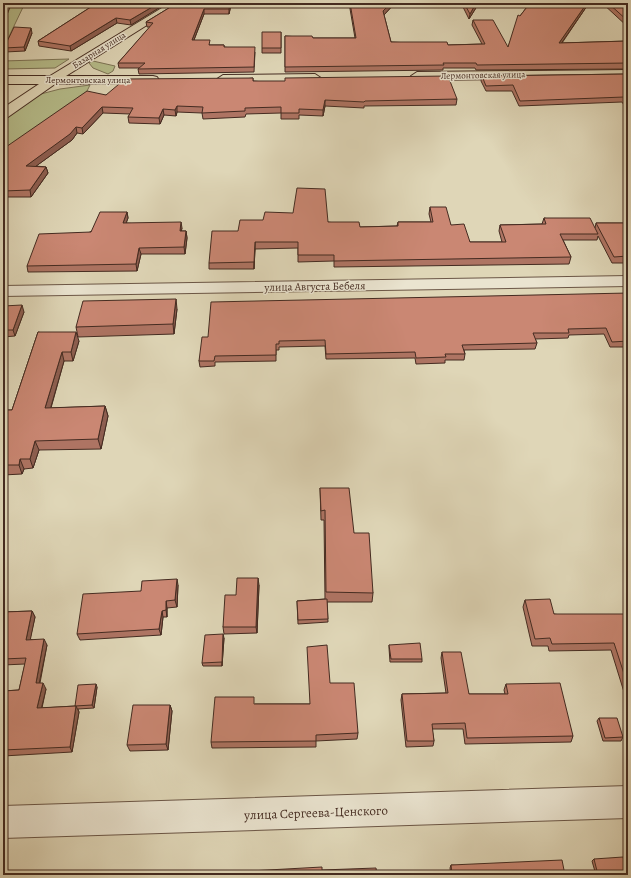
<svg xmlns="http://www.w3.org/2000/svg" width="631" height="878" viewBox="0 0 631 878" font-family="Alegreya,serif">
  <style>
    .green { fill: #b6bd8b; stroke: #7d7456 }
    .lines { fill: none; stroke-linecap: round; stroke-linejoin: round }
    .minor-casing { stroke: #6b5646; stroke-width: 2 }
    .major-casing { stroke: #442b21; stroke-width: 2 }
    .minor { fill: #eae4d0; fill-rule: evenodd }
    .major { fill: #dfd6b7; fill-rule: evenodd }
    .wall { fill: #ae7463; stroke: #442b21 }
    .shaded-wall { fill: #8d5e50; stroke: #442b21 }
    .building { fill: #ca8773; stroke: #442b21 }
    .labels { text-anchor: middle; stroke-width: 3; stroke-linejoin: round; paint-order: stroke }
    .far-street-label { font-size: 9px; fill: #442b21; stroke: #eae4d0 }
    .street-label { font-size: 11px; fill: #442b21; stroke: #eae4d0 }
    .near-street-label { font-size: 13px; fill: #442b21; stroke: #eae4d0 }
  </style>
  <rect width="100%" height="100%" fill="#dfd6b7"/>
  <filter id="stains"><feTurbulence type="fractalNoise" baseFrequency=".005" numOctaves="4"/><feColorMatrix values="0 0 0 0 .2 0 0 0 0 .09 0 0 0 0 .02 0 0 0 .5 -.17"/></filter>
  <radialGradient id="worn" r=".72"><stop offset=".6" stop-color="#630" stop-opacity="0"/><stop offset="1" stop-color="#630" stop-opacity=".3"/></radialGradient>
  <path class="green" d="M12,3h13l-22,46v-25z
    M69,59l-14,9 -52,1v-8z
    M93,61l22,5 -2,5 -5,3 -15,-6 -4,-5z
    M90,85l-4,8 -83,61v-31l8,-10 26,-18 23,-6z"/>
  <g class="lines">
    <defs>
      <path id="minor" d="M628,276v10l-625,10v-10z
        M628,786v32l-625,20v-32z"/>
      <path id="major" d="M3,3h8l-4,10 -4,1z
        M170,3h12l-116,73h87l4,1 2,3 -2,3 -102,1 -47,33 -5,1v-10l36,-24h-36v-8h47z
        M628,70v8l-211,2 -6,-4 6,-4z
        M315,74l6,4 -2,3 -96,2 -6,-4 6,-4z"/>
    </defs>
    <use href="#minor" class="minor-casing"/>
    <use href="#major" class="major-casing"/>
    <use href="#minor" class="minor"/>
    <use href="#major" class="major"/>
  </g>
  <path class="wall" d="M26,3h19l-1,2h-17z
    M97,3h70l-36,22 -14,-2 -46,28 -32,-5 -1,-5z
    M177,3h62l-3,2h-5l-2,9h-25l-10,26 16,5h14v2l31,5 -1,20 -115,2 -1,-5 1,-1h-20l-1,-5 32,-36h-3l-1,-5z
    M349,3h46l-11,12 7,27 57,3 34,-1 -10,-19 1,-5 35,27 12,-31 10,-13h59l-27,40 66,-2v28l-152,1 -1,-2h-32v2l-158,2v-36l28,2h42z
    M461,3h18l-10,16z
    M602,3h26v24z
    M281,32v21h-19v-5z
    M32,33l-7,18 -20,1 -1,-4z
    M628,74v34h-2l-4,-6 -103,4 -7,-15h-26l-5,-10 1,-5z
    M253,78v3l204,18 -1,6 -92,1v2l-39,-2 -2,10 -24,-1v4h-18v-6l-35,1 -1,3 -42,2 -1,-6 -25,-1 -1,4 -12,-1 -4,9 -31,-1 -1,-6 2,-3 -27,-1 -20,21 -6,-1 -5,7 -36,26 10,1 2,6 -17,24h-28v-48l103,-54z
    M430,207l21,18 19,17h32l-3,-11 1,-6 42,-1 2,-6 51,10 1,-5h32v40h-16l-14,-27 -1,4h-34l8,17 -2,7 -235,3v-6l-36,1v-14l-43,1 -1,20h-45v-6l29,-32 90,-9 32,5 37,-1 1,-4h33l-2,-8z
    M127,212l1,6 -2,5 56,5 -1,3h5l1,7 -2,16h-44l-4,17 -109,1 -1,-6z
    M628,293v54h-18l-6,-13 -35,1 -1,3 -33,1 2,4 -2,6 -71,1 1,4 -1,6h-19v3l-29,1 -1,-6 -89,1 -1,-13 -46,1v3h-3v11l-61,1v4l-15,1 -1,-6 9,-24z
    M3,306l21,6 -9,24 -12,1z
    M177,309l-3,25 -96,3 -2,-10z
    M38,332l41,9 -6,20h-9l-13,47 54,-2 3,10 -7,33 -62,1 -6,18 -9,1 -2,5 -19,1v-65h9z
    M320,488l34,45 19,60 -1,9h-45l1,20 -30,2 -1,-23 28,-2 -1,-79h-3z
    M178,585l-1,22 -10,1v9h-4l-2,18 -81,5 -3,-6 64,-43z
    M259,585l-2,48 -33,1 -1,-7 13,-32z
    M525,600l29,14 74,12v79l-17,-55 -62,1 -1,-5h-16l-9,-39z
    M32,611l3,6 -5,22 17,6 -7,38 6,6 -4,19 33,-2 22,-19 -3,21 -16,1 1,3 -7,40 -69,4v-65l16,-1 6,-26 -22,1v-53z
    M224,638l-2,28h-19l-1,-3z
    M389,645l33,14v3h-32l-1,-14z
    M442,652l27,42h36l-1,-4 2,-6 67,52 -2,6 -106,2 -2,-15h-31l2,12 -1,5 -27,1 -5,-47 1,-6 44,-1 -5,-35z
    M330,683l28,50 -1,6 -41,2v6l-104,1 -1,-6 44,-38h55z
    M170,705l2,6 -4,39 -38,1 -3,-6z
    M599,718l24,19 -2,4h-18l-6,-20z
    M594,859l34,16h-32l-4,-14z
    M451,865l114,10h-114l-1,-7z"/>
  <path class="shaded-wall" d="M159,3h8l-36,22 -1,-5z
    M230,3h1v2l-2,9v-5z
    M391,3h4l-12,13v-5z
    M476,3h3l-10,16 1,-5z
    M587,3h2l-31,45 1,-5z
    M204,9v5l-12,31v-5z
    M116,18l1,5 -46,28 -1,-5z
    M31,28l1,5 -7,18 -1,-4z
    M325,100v6l-2,10v-6z
    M177,106v6l-1,4 -1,-6z
    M102,107l1,6 -20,21 -1,-6z
    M163,109l1,6 -4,9 -1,-6z
    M76,127l1,6 -5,7 -44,32 -2,-6z
    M46,167l2,6 -17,24 -1,-7z
    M127,212l1,6 -4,11 -1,-6z
    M181,222l1,6 -2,10v-7z
    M186,231l1,7 -2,16 -1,-7z
    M255,242v7l-1,20v-7z
    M139,248l2,6 -4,17 -1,-7z
    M176,299l1,10 -3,25 -1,-10z
    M22,305l2,7 -9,24 -2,-6z
    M76,332l3,9 -6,20 -2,-9z
    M62,352l2,9 -16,56 -3,-9z
    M105,406l3,10 -7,33 -3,-10z
    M35,441l4,9 -6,18 -3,-9z
    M20,459l4,10 -2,5 -3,-9z
    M258,578l1,7 -2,48 -1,-6z
    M177,579l1,6 -1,22 -2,-7z
    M166,601l1,7v9l-1,-7z
    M32,611l3,6 -6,29 -3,-6z
    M162,611l1,6 -2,18 -2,-6z
    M223,634l1,4 -2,28v-4z
    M44,639l3,6 -9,44 -2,-6z
    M43,683l3,6 -6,25 -3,-6z
    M96,684l1,3 -3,21 -2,-3z
    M170,705l2,6 -4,39 -2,-6z
    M76,706l3,6 -7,40 -2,-5z"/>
  <path class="building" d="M97,3h62l-29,17 -14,-2 -46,28 -32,-5z
    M177,3h53l-1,6h-25l-12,31h18l-1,5h15v2h31l-1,20 -116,2 7,-6h-27l35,-40 -7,-1z
    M350,3h41l-8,8 8,31h56l1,3 37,-1 -12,-24h20l15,27 10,-32 2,1 10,-13h57l-28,40 69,-2v22l-151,2 -1,-2h-33l1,2 -159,2v-31h27l1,2h43z
    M464,3h12l-6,11z
    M608,3h20v18z
    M14,27l17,1 -7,19 -20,1z
    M262,32h19v16h-19z
    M628,74v28h-1l-3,-5 -104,4 -7,-16 -27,1 -4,-10z
    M448,76l9,23 -92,2 -1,1 -39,-2 -2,10 -24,-1v4h-18v-6l-36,1v3l-43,2 1,-6 -26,-1 -2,4 -12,-1 -4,9 -31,-1 5,-9 -31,-1 -20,21 -6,-1 -6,7 -44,32 20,1 -16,23 -27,1v-42l84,-58 19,4 19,-16 128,-1v3h32v-3z
    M297,188l28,1 3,33h31l1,5 38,-1v-4h35l-3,-15h16l5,18 13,-1 6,18h36l-6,-17 46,-1 -2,-6h46l8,16h-38l11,23 -237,4v-6h-36v-13h-43l-1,20 -45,1 3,-32h26l2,-11h23l2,-8 28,1z
    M100,212h27l-4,11 58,-1 -1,9h6l-2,16 -45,1 -3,16 -109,2 12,-32 52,-2z
    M596,223h32v33l-14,1z
    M628,293v48l-16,1 -6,-14 -38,1 1,4h-36l4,10 -75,2 3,9h-20l1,3 -30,1 -1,-6 -89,2 -1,-14 -46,1v3h-3v11l-61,1 -1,5h-15l3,-24h6l3,-35z
    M176,299l-3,25 -97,3 7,-26z
    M22,305l-9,25h-10v-24z
    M38,332h38l-5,20h-9l-17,56 60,-2 -7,33 -63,2 -5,18h-10l-1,6h-16v-29l1,-3h-1v-23h9z
    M320,488h29l5,45h15l4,60 -47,-1 -1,-82 -4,1z
    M237,578h21l-2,49h-33l2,-32h11z
    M177,579l-2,21 -9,1v9l-4,1 -3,18 -82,5 6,-40 58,-3 1,-10z
    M327,599l1,20 -30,1 -1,-19z
    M550,599l4,15h70l4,12v60l-14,-43 -62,1 -2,-6 -15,1 -10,-39z
    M32,611l-6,29 18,-1 -8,44h7l-6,25 39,-2 -6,41 -67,3v-59l16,-1 7,-32 -23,1v-47z
    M223,634l-1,28 -20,1 3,-28z
    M420,643l2,16h-31l-2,-14z
    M327,645l3,38h24l4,50 -42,2v6l-105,1 4,-45h39v7h56l-3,-57z
    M442,652h19l8,42h39l-2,-10 54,-1 13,53 -106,2 -2,-15 -33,1 2,17h-27l-5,-47 46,-1z
    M96,684l-4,21 -17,1 3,-21z
    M133,705h37l-4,39 -39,1z
    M599,718h18l6,19 -18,1z
    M623,857l5,18h-30l-4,-16z
    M562,860l3,15h-113l-1,-10z
    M322,867v3l54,-2 1,7h-241l42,-2v2z"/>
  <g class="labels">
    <g class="far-street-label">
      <text transform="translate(99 50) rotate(-32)" y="3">Базарная улица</text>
      <text transform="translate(483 75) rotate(-1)" y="3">Лермонтовская улица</text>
      <text x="88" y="83">Лермонтовская улица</text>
    </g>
    <g class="street-label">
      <text transform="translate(315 286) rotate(-1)" y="4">улица Августа Бебеля</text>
    </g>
    <g class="near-street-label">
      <text transform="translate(316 812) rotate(-2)" y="5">улица Сергеева-Ценского</text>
    </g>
  </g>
  <rect width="631" height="878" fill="none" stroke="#dfd6b7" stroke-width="16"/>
  <rect x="4" y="4" width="623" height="870" fill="none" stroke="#442b21" stroke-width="2"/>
  <rect x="8" y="8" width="615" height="862" fill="none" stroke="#442b21"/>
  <rect width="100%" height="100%" filter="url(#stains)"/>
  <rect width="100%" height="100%" fill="url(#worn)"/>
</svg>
